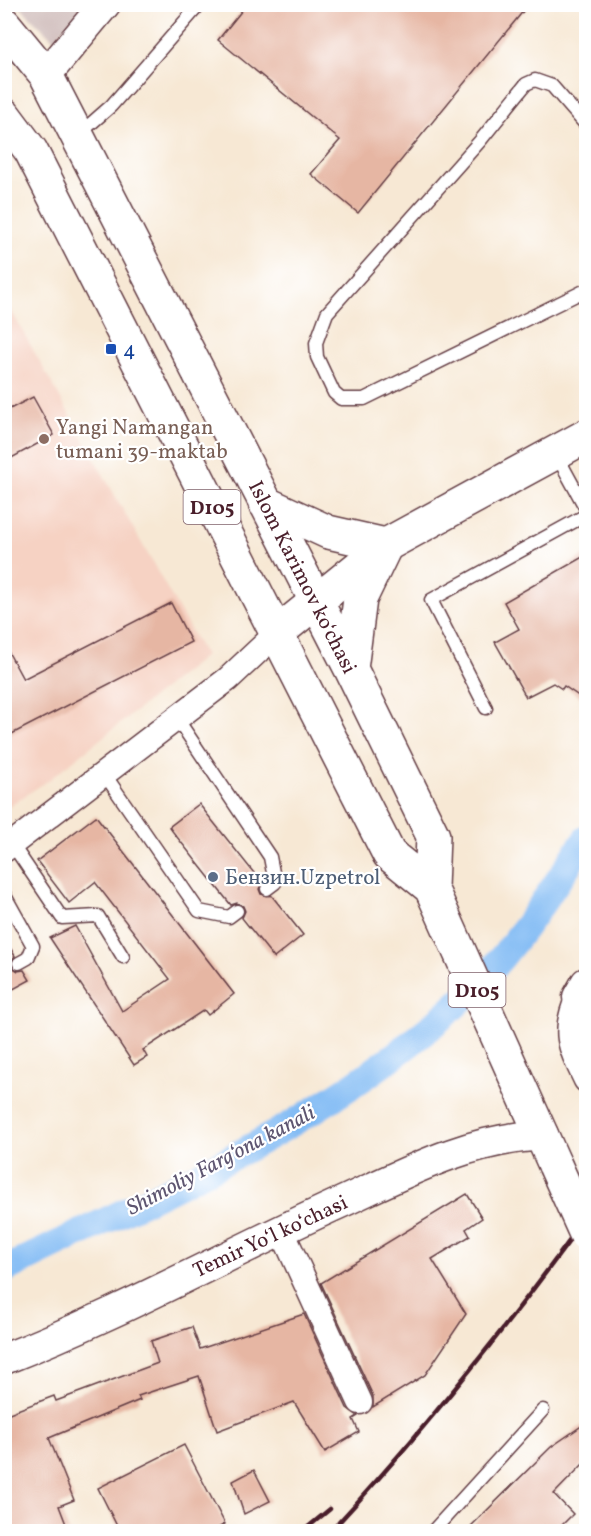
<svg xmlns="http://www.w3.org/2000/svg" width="591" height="1536" viewBox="0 0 591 1536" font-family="Vollkorn,serif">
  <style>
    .built { fill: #f6d2c3 }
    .industrial { fill: #d1bfbd }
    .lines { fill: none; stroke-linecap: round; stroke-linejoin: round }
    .canal { stroke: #83bcf4; stroke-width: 27 }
    .building { fill: #e6b6a3 }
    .service-casing { stroke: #643d44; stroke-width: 15 }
    .minor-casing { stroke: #643d44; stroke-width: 27 }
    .tertiary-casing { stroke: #643d44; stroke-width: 33 }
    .secondary-casing { stroke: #643d44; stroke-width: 36 }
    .primary-casing { stroke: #643d44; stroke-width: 36 }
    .service { stroke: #fff; stroke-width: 12 }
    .minor { stroke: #fff; stroke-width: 24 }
    .tertiary { stroke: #fff; stroke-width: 30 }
    .secondary { stroke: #fff; stroke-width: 33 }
    .primary { stroke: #fff; stroke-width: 33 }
    .rail { stroke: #4a1f2b; stroke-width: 4.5 }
    .primary-bridge-casing { stroke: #643d44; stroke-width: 36; stroke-linecap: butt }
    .primary-bridge { stroke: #fff; stroke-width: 33 }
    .transit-dot { fill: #1a4fb4; stroke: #fff; stroke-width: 2 }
    .education-dot { fill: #8d6e63; stroke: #fff; stroke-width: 2 }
    .service-dot { fill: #5c6f8a; stroke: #fff; stroke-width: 2 }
    .labels { text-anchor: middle; stroke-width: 4.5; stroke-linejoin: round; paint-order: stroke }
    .shield { fill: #fff; stroke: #80626b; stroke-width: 1.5 }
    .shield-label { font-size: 20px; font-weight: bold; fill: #4a1f2b }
    .transit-label { font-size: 21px; fill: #164399; stroke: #fff; text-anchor: start }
    .education-label { font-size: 21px; fill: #785e54; stroke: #fff; text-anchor: start }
    .street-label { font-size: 21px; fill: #4a1f2b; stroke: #fff }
    .service-label { font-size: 21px; fill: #4e5e75; stroke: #fff; text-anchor: start }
    .water-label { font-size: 22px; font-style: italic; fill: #5e5671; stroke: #fff }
  </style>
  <rect width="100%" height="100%" fill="#fff"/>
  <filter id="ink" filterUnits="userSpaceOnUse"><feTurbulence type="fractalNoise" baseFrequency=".0167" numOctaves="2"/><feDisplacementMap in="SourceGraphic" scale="12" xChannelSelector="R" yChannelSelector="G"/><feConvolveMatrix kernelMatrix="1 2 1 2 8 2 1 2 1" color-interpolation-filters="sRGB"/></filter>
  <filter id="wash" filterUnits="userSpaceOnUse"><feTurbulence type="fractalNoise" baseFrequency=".008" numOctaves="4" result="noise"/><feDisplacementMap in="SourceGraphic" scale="24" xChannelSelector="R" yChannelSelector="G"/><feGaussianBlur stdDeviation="1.35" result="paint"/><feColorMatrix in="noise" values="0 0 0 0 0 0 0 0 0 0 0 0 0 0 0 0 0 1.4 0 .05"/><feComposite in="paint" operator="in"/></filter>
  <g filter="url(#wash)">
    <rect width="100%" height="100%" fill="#f7e8d4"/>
    <path class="built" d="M4,298l201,358 -155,123 -45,30z"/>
    <path class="industrial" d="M18,5h65l-29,35z"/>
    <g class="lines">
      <path class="canal" d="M4,1270c164,-81 337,-153 470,-282 41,-40 79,-101 112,-149"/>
    </g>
    <g id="blocks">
      <path class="building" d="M247,4h282l-171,209 -47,-39 29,-34 -122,-100z
        M33,397l21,38 -50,27v-50z
        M586,555v146l-22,-15 -2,3 -9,-6 -27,14 -31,-55 24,-13 -15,-27z
        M171,603l20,39 -187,96v-94l19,35z
        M199,804l63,79 -3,6 2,5 11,2 31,39 -29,23 -32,-40 3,-7 -2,-5 -6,-3 -6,2 -62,-78z
        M96,816l138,178 -26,21 -4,-5 -61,40 4,7 -13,8 -84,-127 25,-12 47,85 48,-32 -75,-97 -26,21 -32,-42z
        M4,937l11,19 -4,6 1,5 6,4 6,-1 6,10 -26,14z
        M467,1194l15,24 -16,11 4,7 -38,23 34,55 -41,61 -52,32v-11l-52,-113z
        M304,1314l43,94 11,8 -5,3 6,13 -34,20 -31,-50 -77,29 -18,-55 -61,20 2,4 -91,38 25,62 -15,6 10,26h-65v-117l50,-19 2,5 102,-38 -7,-22 41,-14 8,22z
        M586,1423v38l-32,33 19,20 -18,18h-90l86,-85z
        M184,1445l41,79 -14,8h-91l-22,-44z
        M254,1470l16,31 -26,13 -11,-33z"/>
    </g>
  </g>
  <g filter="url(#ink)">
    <use href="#blocks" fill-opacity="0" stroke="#643d44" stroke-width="1.5"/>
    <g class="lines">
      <defs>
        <path id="service" d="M586,125l-34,-39 -17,-6 -9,4 -46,57 -153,172 -11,30 1,14 17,36 7,6h23l222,-109
          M78,135l33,-29 89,-102
          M556,454l30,55
          M486,708l-55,-108 155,-85
          M176,717l94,140 5,26 -8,6
          M103,772l96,139 30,6 8,-6
          M12,844l50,74 36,-2 25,41
          M4,894l29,52 -5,12 -9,5
          M432,1532l111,-122"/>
        <path id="minor" d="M4,850l224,-171 48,-45
          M578,997c-16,36 -8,50 8,83
          M281,1229l79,173"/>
        <path id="tertiary" d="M46,75l59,-71
          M578,997l8,-14
          M4,1359c116,-45 225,-106 338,-157 69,-32 124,-62 201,-67"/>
        <path id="secondary" d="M276,634l110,-89 200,-109"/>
        <path id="primary" d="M4,24l42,51 305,594 82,167 -2,52 124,277
          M4,115l27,36 358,703 42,34
          M265,503l63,29 58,13 -26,54 -9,70"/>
      </defs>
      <use href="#service" class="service-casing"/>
      <use href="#minor" class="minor-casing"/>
      <use href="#tertiary" class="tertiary-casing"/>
      <use href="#secondary" class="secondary-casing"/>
      <use href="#primary" class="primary-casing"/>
      <use href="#service" class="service"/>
      <use href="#minor" class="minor"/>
      <use href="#tertiary" class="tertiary"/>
      <use href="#secondary" class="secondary"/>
      <use href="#primary" class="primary"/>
      <path class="rail" d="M302,1532l28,-23
        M330,1532c92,-99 177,-205 256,-314"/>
      <defs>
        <path id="primary-bridge" d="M555,1165l31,69"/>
      </defs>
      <use href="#primary-bridge" class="primary-bridge-casing"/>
      <use href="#primary-bridge" class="primary-bridge"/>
    </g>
  </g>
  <rect class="transit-dot" x="105" y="343" width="12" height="12" rx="3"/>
  <circle class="education-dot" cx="44" cy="439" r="6"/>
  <circle class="service-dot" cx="213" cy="877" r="6"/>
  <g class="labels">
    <g class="shield">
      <rect x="183.5" y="490" width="57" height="34" rx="4.5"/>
      <rect x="448.5" y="973" width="57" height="34" rx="4.5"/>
    </g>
    <g class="shield-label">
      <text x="212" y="514">D105</text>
      <text x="477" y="997">D105</text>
    </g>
    <g class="transit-label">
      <text x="123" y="356">4</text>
    </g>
    <g class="education-label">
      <text x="56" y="434">Yangi Namangan<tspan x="56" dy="24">tumani 39-maktab</tspan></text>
    </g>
    <g class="street-label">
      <text transform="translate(303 577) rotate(63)" y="7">Islom Karimov koʻchasi</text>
      <text transform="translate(270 1236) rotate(-25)" y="7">Temir Yoʻl koʻchasi</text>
    </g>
    <g class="service-label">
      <text x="225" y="884">Бензин.Uzpetrol</text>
    </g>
    <g class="water-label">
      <text transform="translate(220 1159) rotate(-28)" y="8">Shimoliy Fargʻona kanali</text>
    </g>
  </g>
  <rect width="591" height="1536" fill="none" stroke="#fff" stroke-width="24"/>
</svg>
